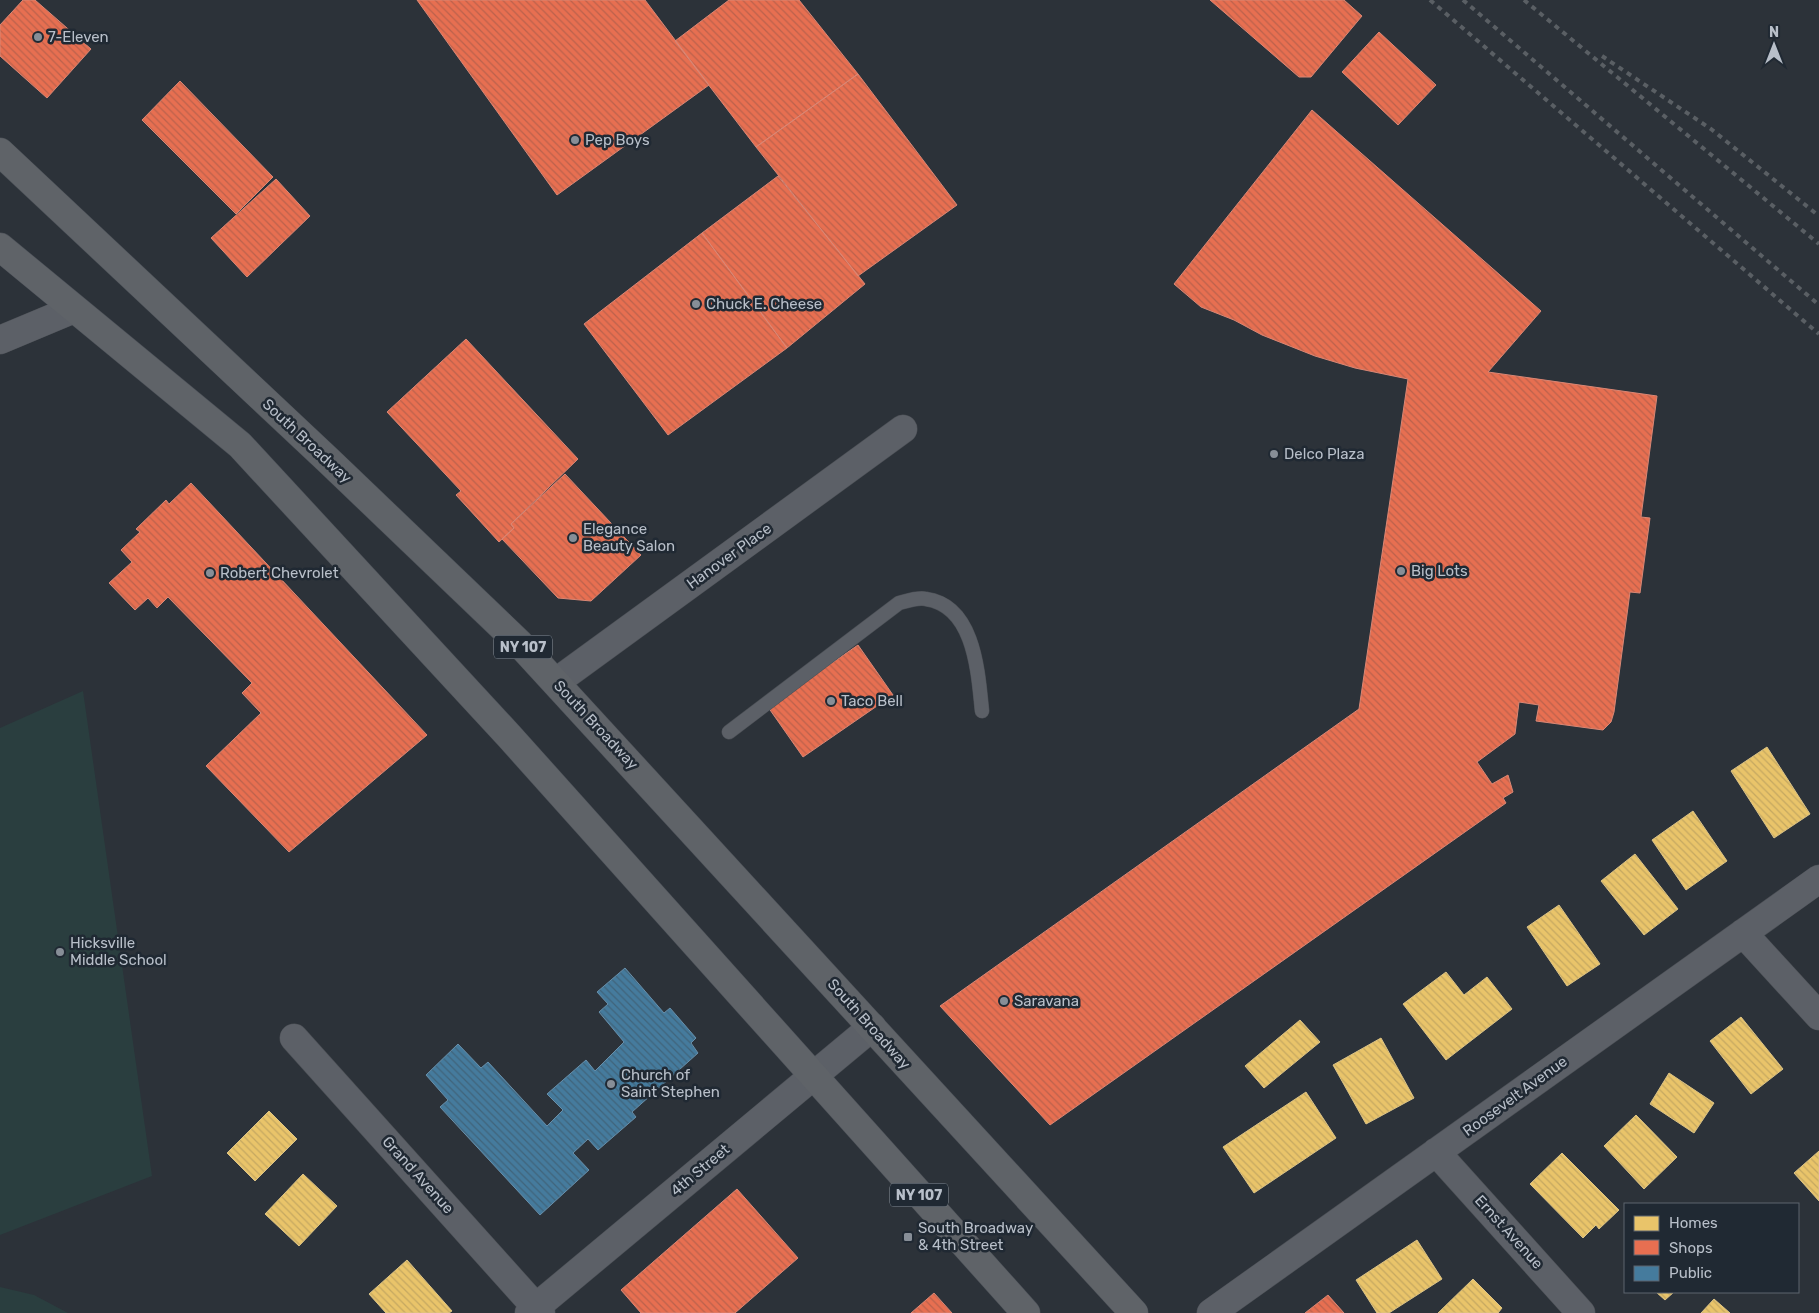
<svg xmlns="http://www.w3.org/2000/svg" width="1819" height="1313" viewBox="0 0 1819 1313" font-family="Rubik,sans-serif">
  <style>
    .green { fill: #2a3e3f }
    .homes { fill: url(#homes-back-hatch); stroke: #dac286 }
    .shops { fill: url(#shops-back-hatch); stroke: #d98775 }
    .public { fill: url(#public-back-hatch); stroke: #688faa }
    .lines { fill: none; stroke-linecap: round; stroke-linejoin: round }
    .service-casing { stroke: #4a4e54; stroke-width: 15 }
    .minor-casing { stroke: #4a4e54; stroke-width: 29 }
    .primary-casing { stroke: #4a4f56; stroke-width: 29 }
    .service { stroke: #5c6067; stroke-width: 14 }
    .minor { stroke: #5c6067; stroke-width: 28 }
    .primary { stroke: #5f6368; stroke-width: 28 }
    .rail { stroke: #5a5f64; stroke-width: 4; stroke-dasharray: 5 5; stroke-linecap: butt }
    .poi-dot { fill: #878e97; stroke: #202933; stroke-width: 2 }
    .labels { text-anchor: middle; stroke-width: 5; stroke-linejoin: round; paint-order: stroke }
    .shield { fill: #202933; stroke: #8a929c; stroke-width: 1 }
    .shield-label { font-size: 14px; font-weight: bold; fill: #b8bfc9 }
    .poi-label { font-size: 15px; fill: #b8bfc9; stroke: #202933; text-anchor: start }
    .street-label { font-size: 15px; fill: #b8bfc9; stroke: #202933 }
  </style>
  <defs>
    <pattern id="homes-back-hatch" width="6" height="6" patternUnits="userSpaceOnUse" patternTransform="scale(1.25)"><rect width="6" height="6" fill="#e9c46a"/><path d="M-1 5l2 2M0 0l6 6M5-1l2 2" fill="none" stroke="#c5a861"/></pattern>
    <pattern id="shops-back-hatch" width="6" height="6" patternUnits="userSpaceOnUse" patternTransform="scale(1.25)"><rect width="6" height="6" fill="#e76f51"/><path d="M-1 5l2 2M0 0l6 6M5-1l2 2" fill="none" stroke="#bb624c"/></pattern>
    <pattern id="public-back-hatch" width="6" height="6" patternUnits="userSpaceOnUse" patternTransform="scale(1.25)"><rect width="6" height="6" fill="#457b9d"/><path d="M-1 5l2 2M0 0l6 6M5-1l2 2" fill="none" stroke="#40647b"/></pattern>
  </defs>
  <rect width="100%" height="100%" fill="#2c3239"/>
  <path class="green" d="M83,691l69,485 -152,59v-507z
    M0,1287l34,8 34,18h-68z"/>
  <path class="homes" d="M1767,747l43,67 -36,24 -43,-67z
    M1693,811l34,50 -41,29 -34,-50z
    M1635,854l43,55 -34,26 -43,-54z
    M1559,905l41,59 -33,22 -40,-59z
    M1446,972l18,23 23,-18 25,32 -66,51 -43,-56z
    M1741,1017l42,52 -32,25 -41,-53z
    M1300,1020l20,22 -56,46 -19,-22z
    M1381,1038l33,60 -48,26 -33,-59z
    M1669,1073l45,30 -20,30 -44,-29z
    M1306,1092l30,46 -82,55 -31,-46z
    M269,1111l28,28 -42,42 -28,-28z
    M1636,1115l41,42 -33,32 -40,-43z
    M1819,1151v50l-25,-28z
    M1562,1153l57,57 -20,19 -3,-4 -13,13 -53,-54z
    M303,1174l34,32 -38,40 -34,-32z
    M1417,1240l25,39 -53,34h-12l-21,-33z
    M407,1260l45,51 -3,2h-63l-17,-19z
    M1473,1279l29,29 -4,5h-60z
    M1656,1292h18l-9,8z
    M1714,1299l16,14h-29z"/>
  <path class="shops" d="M23,0h12l56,49 -44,49 -47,-42v-31z
    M417,0h228l64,85 -152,110z
    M729,0h70l59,74 -102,73 -81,-106z
    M1210,0h134l18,16 -51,61h-12z
    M1379,32l57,53 -38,40 -56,-53z
    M858,74l99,131 -99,71 -102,-129z
    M180,81l93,96 -37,37 -94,-94z
    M1312,110l229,201 -53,61 169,24 -16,121 9,1 -10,75 -10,-1 -16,120 -3,10 -8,8 -67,-9 3,-16 -20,-3 -4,32 -38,28 15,22 16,-9 5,17 -10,6 3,5 -456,322 -110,-119 419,-297 49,-330 -53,-11 -40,-12 -53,-21 -28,-15 -33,-13 -27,-23z
    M778,176l87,108 -78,64 -85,-115z
    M276,179l34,37 -63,61 -36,-39z
    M702,233l85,115 -119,87 -84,-111z
    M466,339l112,120 -67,65 3,4 -15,14 -43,-47 5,-4 -74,-79z
    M565,474l76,81 -50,46 -33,-3 -56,-59 12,-11 -3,-4z
    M191,483l236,252 -138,117 -83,-86 55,-53 -19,-20 10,-10 -84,-86 -11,11 -9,-10 -13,12 -26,-27 23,-21 -11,-12 19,-18 -4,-3 30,-29 3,4z
    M858,645l35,50 -90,62 -35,-50z
    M737,1189l61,69 -63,55h-94l-20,-23z
    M934,1293l18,20h-41z
    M1328,1295l16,18h-39z"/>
  <path class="public" d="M625,968l39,45 6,-5 26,30 -5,5 7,10 -66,59 4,5 -38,33 -10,-11 -15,14 16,17 -49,45 -100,-108 8,-7 -22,-25 32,-31 23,24 7,-6 59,64 16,-16 -16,-16 39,-34 9,11 29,-29 -25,-30 9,-8 -11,-12z"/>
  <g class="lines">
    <defs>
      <path id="service" d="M729,732l170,-129c8,-2 19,-6 27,-4 49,7 52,74 56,112"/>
      <path id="minor" d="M0,340l74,-31
        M556,682l347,-253
        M1743,933l76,83
        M294,1038l247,275
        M1436,1152l145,161
        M529,1313l343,-286
        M1211,1313l608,-434"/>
      <path id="primary" d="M0,152l329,309 190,182 615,670
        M0,247l240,198 269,291 517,577"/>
    </defs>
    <use href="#service" class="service-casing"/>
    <use href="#minor" class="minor-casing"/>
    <use href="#primary" class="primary-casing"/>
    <use href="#service" class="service"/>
    <use href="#minor" class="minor"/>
    <use href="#primary" class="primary"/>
    <path class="rail" d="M1430,0l389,334
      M1463,0l356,305
      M1524,0l295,244
      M1602,56l109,73 108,87"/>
  </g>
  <g class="poi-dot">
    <circle cx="38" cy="37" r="5"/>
    <circle cx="575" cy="140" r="5"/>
    <circle cx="696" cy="304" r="5"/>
    <circle cx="1274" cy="454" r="5"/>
    <circle cx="573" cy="538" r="5"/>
    <circle cx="1401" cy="571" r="5"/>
    <circle cx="210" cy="573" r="5"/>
    <circle cx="831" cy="701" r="5"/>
    <circle cx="60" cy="952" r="5"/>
    <circle cx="1004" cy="1001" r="5"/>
    <circle cx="611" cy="1084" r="5"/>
    <rect x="903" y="1232" width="10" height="10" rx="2.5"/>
  </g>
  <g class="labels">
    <g class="shield">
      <rect x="494" y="635.5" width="58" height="23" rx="4"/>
      <rect x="890" y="1183.5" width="58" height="23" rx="4"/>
    </g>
    <g class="shield-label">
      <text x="523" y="652">NY 107</text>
      <text x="919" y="1200">NY 107</text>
    </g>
    <g class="poi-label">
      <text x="48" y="42">7-Eleven</text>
      <text x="585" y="145">Pep Boys</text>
      <text x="706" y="309">Chuck E. Cheese</text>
      <text x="1284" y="459">Delco Plaza</text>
      <text x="583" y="534">Elegance<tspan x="583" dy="17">Beauty Salon</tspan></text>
      <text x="1411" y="576">Big Lots</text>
      <text x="220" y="578">Robert Chevrolet</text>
      <text x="841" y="706">Taco Bell</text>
      <text x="70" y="948">Hicksville<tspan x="70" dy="17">Middle School</tspan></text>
      <text x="1014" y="1006">Saravana</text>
      <text x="621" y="1080">Church of<tspan x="621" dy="17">Saint Stephen</tspan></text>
      <text x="918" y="1233">South Broadway<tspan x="918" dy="17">&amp; 4th Street</tspan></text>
    </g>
    <g class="street-label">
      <text transform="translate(307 441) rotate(43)" y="5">South Broadway</text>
      <text transform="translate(729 556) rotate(-36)" y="5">Hanover Place</text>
      <text transform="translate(596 725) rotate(47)" y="5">South Broadway</text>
      <text transform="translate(869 1024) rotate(48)" y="5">South Broadway</text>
      <text transform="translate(1515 1096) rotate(-36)" y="5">Roosevelt Avenue</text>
      <text transform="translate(700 1170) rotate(-40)" y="5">4th Street</text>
      <text transform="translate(418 1175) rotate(48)" y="5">Grand Avenue</text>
      <text transform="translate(1509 1232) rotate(48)" y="5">Ernst Avenue</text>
    </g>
  </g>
  <rect x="1624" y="1203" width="175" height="90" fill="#202933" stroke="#5d656f"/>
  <rect x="1634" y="1216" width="25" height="15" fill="#e9c46a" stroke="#5d656f"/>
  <text x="1669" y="1228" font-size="15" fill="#b8bfc9">Homes</text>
  <rect x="1634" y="1240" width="25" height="15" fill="#e76f51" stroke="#5d656f"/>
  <text x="1669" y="1253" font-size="15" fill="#b8bfc9">Shops</text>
  <rect x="1634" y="1266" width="25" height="15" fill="#457b9d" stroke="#5d656f"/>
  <text x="1669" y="1278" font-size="15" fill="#b8bfc9">Public</text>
  <g transform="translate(1774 45)" stroke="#202933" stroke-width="4" paint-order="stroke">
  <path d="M0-4L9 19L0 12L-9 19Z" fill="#b8bfc9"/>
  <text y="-8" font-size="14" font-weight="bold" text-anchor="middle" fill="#b8bfc9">N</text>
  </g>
</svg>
